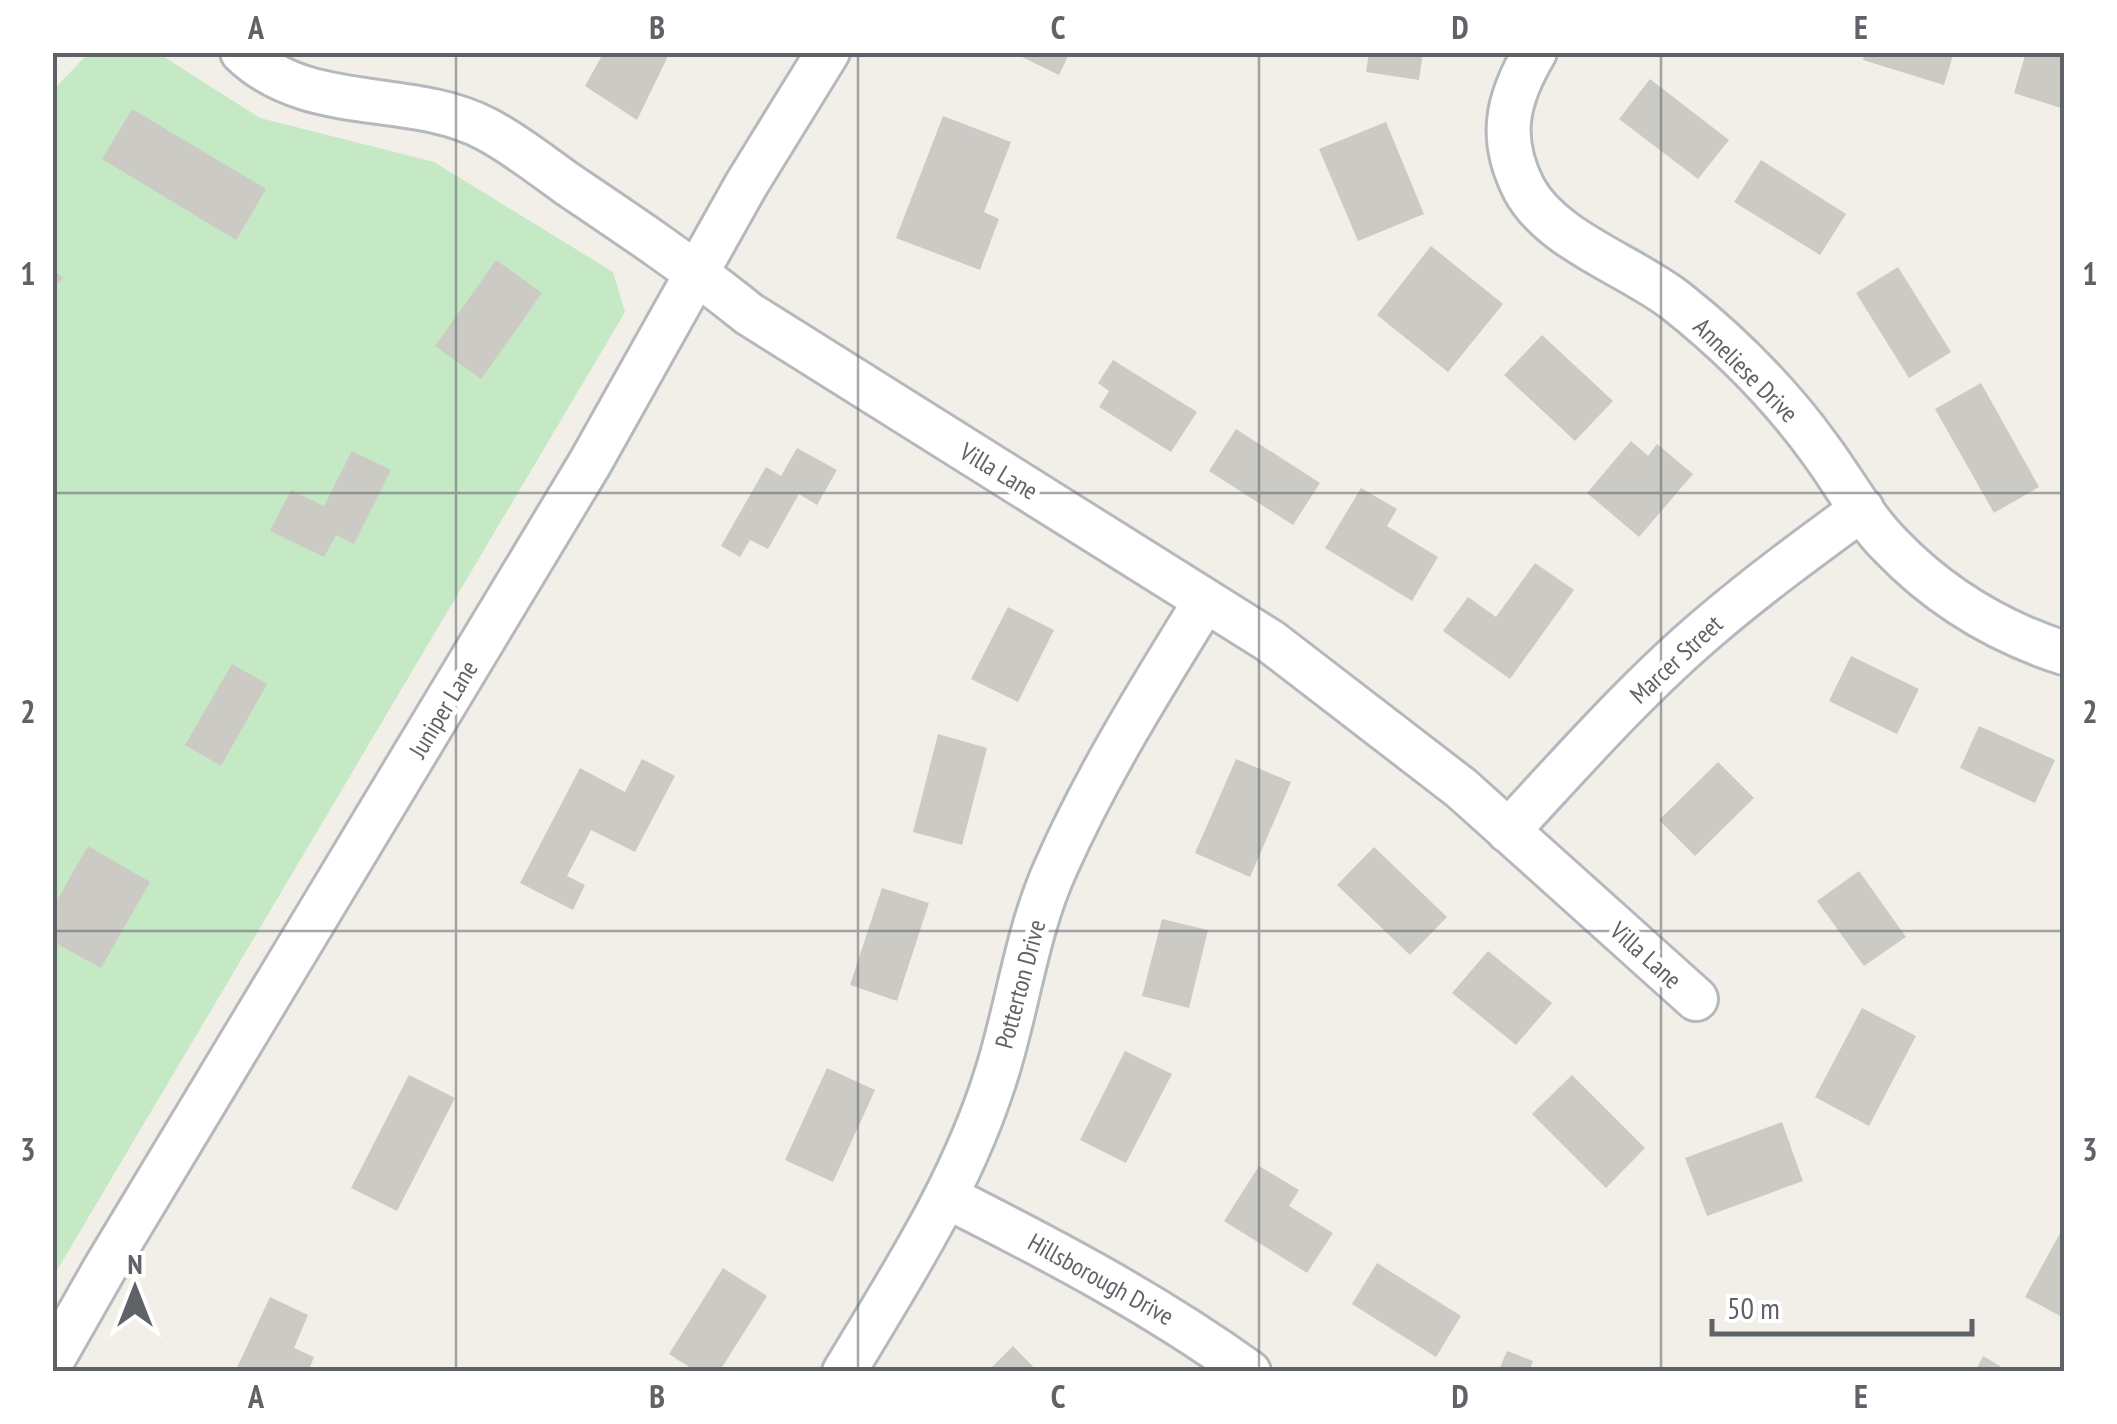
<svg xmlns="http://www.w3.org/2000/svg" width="2117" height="1424" viewBox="0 0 2117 1424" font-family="'PT Sans Narrow',sans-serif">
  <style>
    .green { fill: #c5e8c5 }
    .building { fill: #cccac5 }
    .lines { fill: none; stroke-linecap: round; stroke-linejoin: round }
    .minor-casing { stroke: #b5b8bc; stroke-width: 48 }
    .minor { stroke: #fff; stroke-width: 42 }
    .grid { fill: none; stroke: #5f6368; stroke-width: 2.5; stroke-opacity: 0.55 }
    .labels { text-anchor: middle; stroke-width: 10; stroke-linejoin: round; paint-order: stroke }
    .street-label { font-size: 25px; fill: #5f6368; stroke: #fff }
    .neatline { fill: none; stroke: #5f6368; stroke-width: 4 }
    .grid-label { font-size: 32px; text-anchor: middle; font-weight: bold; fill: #5f6368 }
  </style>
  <rect width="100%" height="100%" fill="#f1efe8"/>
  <path class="green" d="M89,53h69l102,65 174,44 179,110 12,40 -572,965v-1187z"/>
  <path class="building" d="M604,52h66l-33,68 -52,-34z
    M1012,52h58l-11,23z
    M1369,52h54l-4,28 -53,-8z
    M1865,52h89l-10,33 -81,-25z
    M2026,52l38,1v56l-50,-16z
    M1650,79l79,61 -31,39 -79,-60z
    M132,109l134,80 -30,51 -134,-81z
    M943,116l68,26 -27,70 15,7 -19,51 -84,-32z
    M1386,122l38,92 -66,27 -39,-92z
    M1761,160l85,54 -26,41 -86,-53z
    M1431,246l72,58 -55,68 -71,-57z
    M496,260l46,33 -61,86 -46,-33z
    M1898,267l53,85 -42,26 -53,-85z
    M52,268l11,10 -11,11z
    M1542,335l71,66 -38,40 -71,-66z
    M1113,360l84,52 -26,40 -72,-45 10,-16 -11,-8z
    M1981,383l58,104 -45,26 -59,-104z
    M1236,429l84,54 -27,42 -84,-54z
    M1631,441l17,15 9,-12 36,30 -54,63 -52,-44z
    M797,448l40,22 -20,35 -18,-11 -31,55 -18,-9 -10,17 -19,-11 45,-79 15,9z
    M352,451l39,19 -37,74 -18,-9 -12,22 -54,-26 21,-41 33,16z
    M1361,488l36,21 -10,17 51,31 -26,44 -87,-53z
    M1535,563l39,27 -64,89 -67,-48 25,-34 28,20z
    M1008,607l46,23 -36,72 -47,-23z
    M1851,656l68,33 -22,45 -68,-33z
    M232,664l35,20 -46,82 -36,-21z
    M1979,726l76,34 -20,43 -75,-35z
    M938,734l49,14 -25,97 -49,-13z
    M642,759l33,17 -40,76 -44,-22 -24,46 18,9 -12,25 -53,-27 60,-115 45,24z
    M1236,759l55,23 -41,95 -55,-24z
    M1718,762l36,36 -59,58 -36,-36z
    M88,846l62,36 -49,86 -49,-27v-32z
    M1374,847l73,70 -37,38 -73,-70z
    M1859,871l47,66 -42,29 -47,-65z
    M882,888l47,15 -32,98 -47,-16z
    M1162,919l46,11 -19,78 -47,-12z
    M1488,951l64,52 -36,42 -64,-52z
    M1862,1008l54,28 -47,90 -54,-29z
    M1125,1051l47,23 -46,89 -46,-23z
    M827,1068l48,22 -42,92 -48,-22z
    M409,1075l46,23 -58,113 -46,-23z
    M1572,1075l73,73 -39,40 -74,-74z
    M1782,1122l21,59 -96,35 -22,-58z
    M1259,1166l40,24 -10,16 44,27 -26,40 -83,-52z
    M2064,1226v92l-39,-21z
    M1377,1263l84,53 -25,41 -84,-53z
    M723,1268l44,28 -48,76h-22l-28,-18z
    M270,1297l38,18 -14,33 20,9 -6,15h-73z
    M1013,1346l25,26h-51z
    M1507,1351l26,10 -4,11h-31z
    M1983,1356l27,16h-35z"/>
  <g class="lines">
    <defs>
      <path id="minor" d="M242,52c66,64 168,37 244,77 29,15 56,37 83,56 61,41 122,82 180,129l521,327 191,147 235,211
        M1535,52c-28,47 -37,86 -11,137 28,52 106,76 152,112 53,42 103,92 143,147 24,32 44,70 72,98 48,50 108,86 173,107
        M1508,831c65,-70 128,-142 201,-204 49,-42 101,-80 153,-118
        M947,1197c105,53 206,106 302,175
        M52,1361l53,-93 485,-805 156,-278 82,-133
        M844,1372c59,-98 121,-193 154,-303 21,-68 29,-139 59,-204 41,-92 95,-178 148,-264"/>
    </defs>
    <use href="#minor" class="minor-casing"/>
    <use href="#minor" class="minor"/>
  </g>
  <path class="grid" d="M456,52v1320M858,52v1320M1259,52v1320M1661,52v1320M52,493h2012M52,931h2012"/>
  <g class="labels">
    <g class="street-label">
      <text transform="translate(1746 370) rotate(45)" y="9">Anneliese Drive</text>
      <text transform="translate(999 471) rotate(31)" y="9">Villa Lane</text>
      <text transform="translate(1676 659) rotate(-43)" y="9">Marcer Street</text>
      <text transform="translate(443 709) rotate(-59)" y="9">Juniper Lane</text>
      <text transform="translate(1646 955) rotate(42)" y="9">Villa Lane</text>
      <text transform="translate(1020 984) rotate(-75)" y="9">Potterton Drive</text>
      <text transform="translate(1101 1279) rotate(29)" y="9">Hillsborough Drive</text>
    </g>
  </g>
  <rect width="2117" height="1424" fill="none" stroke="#ffffff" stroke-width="110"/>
  <g transform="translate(135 1289)" stroke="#ffffff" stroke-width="8" paint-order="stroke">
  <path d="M0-8L18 38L0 25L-18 38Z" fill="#5f6368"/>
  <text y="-15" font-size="28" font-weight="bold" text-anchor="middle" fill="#5f6368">N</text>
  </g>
  <path d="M1712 1319v15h260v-15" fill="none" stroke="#5f6368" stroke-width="5"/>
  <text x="1727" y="1319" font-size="30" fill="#5f6368" stroke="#ffffff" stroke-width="8" paint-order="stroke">50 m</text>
  <rect x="55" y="55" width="2007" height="1314" class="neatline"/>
  <g class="grid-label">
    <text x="256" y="39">A</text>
    <text x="657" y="39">B</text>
    <text x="1058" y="39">C</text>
    <text x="1460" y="39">D</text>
    <text x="1861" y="39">E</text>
    <text x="28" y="285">1</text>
    <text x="2090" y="285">1</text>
    <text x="28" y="723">2</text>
    <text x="2090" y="723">2</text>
    <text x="28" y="1161">3</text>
    <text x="2090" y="1161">3</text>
    <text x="256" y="1408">A</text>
    <text x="657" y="1408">B</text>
    <text x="1058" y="1408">C</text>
    <text x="1460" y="1408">D</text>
    <text x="1861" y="1408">E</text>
  </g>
</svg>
